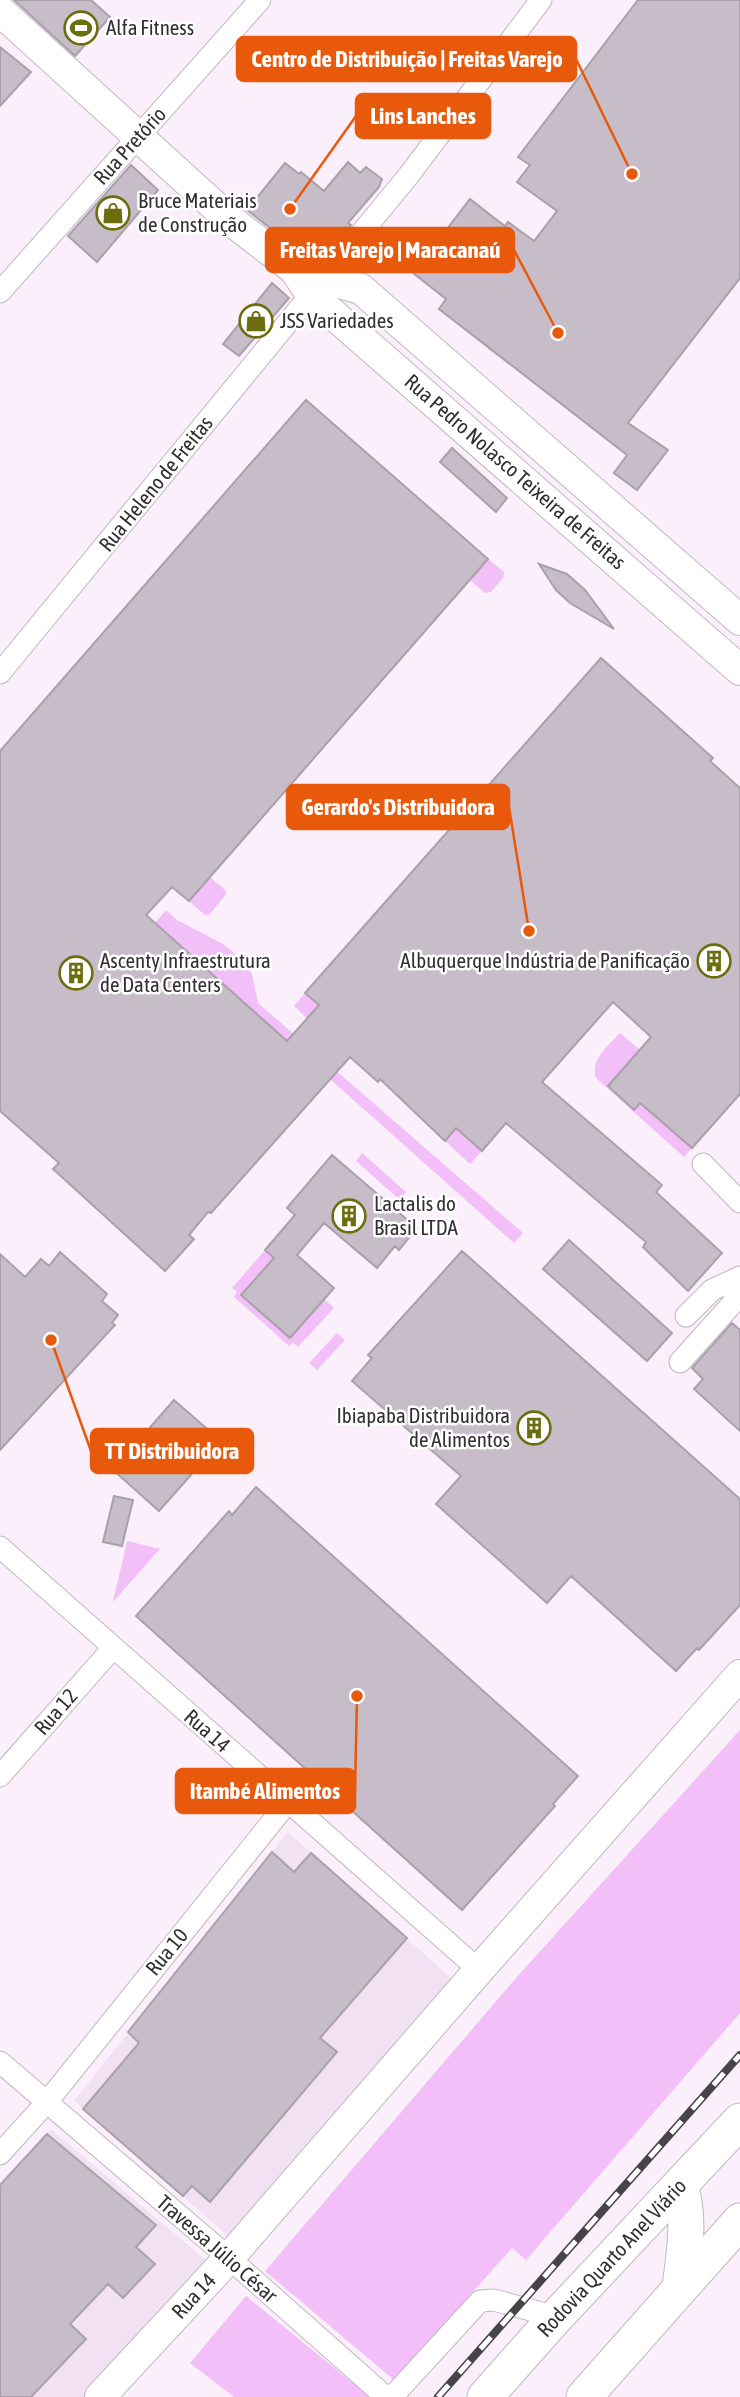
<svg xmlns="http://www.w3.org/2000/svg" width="740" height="2397" viewBox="0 0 740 2397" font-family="'Asap Condensed',sans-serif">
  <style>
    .built { fill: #f1e1f2 }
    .green { fill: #f2bff8 }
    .building { fill: #c7bdc8; stroke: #aaa0ab; stroke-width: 2 }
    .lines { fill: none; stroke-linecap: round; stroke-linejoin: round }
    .minor-casing { stroke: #c1b7c2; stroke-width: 23 }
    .secondary-casing { stroke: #c1b7c2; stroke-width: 32 }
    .trunk-casing { stroke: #c1b7c2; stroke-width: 37 }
    .minor { stroke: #fff; stroke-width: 21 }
    .secondary { stroke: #fff; stroke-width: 30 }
    .trunk { stroke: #fff; stroke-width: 35 }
    .rail-casing { stroke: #484348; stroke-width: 8 }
    .rail { stroke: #fff; stroke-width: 5; stroke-dasharray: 16; stroke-linecap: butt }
    .labels { text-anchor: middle; stroke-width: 5; stroke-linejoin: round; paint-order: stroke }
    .poi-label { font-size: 21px; fill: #332f33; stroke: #fff; text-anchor: start }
    .street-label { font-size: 21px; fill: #332f33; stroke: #fff }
    .leader { fill: none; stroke: #e8590c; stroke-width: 2.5 }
    .callout-dot { fill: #e8590c; stroke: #fff; stroke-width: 2.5 }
    .callout { fill: #e8590c; stroke: #e8590c; stroke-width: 2.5 }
    .callout-label { font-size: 23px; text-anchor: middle; font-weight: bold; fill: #fff }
  </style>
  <rect width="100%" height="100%" fill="#faeffb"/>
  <path class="built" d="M288,1832l164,147 -224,257 -154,-135z
    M51,2129l158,134 -123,134h-86v-212z"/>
  <path class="green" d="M488,559l16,13 -1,6 -12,14 -6,1 -15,-13z
    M210,877l16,14 -1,5 -16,19h-4l-16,-14z
    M166,910l11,10 46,24 25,20 4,10 6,29 265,230 -9,10 -359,-320z
    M305,993l14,12 -12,13 -13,-12z
    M620,1033l20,17 -32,36 26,23 35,-39 -9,50 32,28 -8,9 -88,-79c-6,-19 12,-32 24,-45z
    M456,1128l26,23 -12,13 -25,-23z
    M362,1153l44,39 -6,8 -44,-39z
    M265,1250l9,8 -33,37 48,43 35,-39 10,9 -36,39 -5,-5 -4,4 -55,-49 3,-5 -5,-4z
    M337,1333l8,7 -28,30 -8,-7z
    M127,1541l33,8 -47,53z
    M740,1730v283l-214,247 -14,-12 -118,132 -129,-109 251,-293z
    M246,2296l124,101h-136l-44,-34z"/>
  <path class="building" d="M14,0h77l19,17 -35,39z
    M638,0h102v278l-112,145 40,27 -31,40 -23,-17 13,-18 -188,-146 7,-10 -33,-26 57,-74 23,18 12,9 3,-4 26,19 23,-30 -40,-29 13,-17 -12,-8z
    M0,47l31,25 -31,34z
    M348,162l12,11 6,-6 16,12 -3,8 -31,36 3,2 -11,13 -3,-2 -20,22 -14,-4 -56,-44 38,-47 14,11 2,-2 23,19z
    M131,165l27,25 -61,72 -29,-26z
    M272,283l17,15 -50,58 -16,-12z
    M306,400l182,159 -299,342 -17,-14 -26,28 141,126 32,-36 -14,-12 296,-335 112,100 -3,3 30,27v306l-48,54 -52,-45 -6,7 -26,-24 43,-49 -38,-35 -71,80 120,103 -6,7 66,61 -34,38 -45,-44 3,-5 -140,-119 -24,28 -26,-23 -11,13 -65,-62 -2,3 -28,-25 -139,156 -3,-1 -19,23 5,4 -29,32 -112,-102 6,-6 -59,-52v-360z
    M452,448l55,50 -11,14 -56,-50z
    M539,564l28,10 18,16 29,39 -44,-26 -14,-13z
    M332,1155l85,73 -18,22 -4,-4 -18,22 -53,-45 -27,32 37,33 -44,50 -49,-43 33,-37 -9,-8 30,-35 -8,-7z
    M569,1240l103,93 -25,28 -104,-92z
    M462,1251l278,248v106l-41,45 -2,-2 -21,23 -105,-95 -24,27 -111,-99 25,-28 -109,-95 20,-23 -4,-3z
    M60,1252l47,42 -5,7 16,14 -6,8 3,2 -115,125v-196l25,23 16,-18 8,7z
    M732,1323l8,7v101l-46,-42 9,-10 -11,-11z
    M174,1400l47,41 -62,70 -46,-41z
    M256,1487l322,289 -25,28 2,2 -93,104 -326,-294 93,-105 3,4z
    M114,1496l19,4 -11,46 -19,-4z
    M272,1852l22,20 17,-19 96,85 -87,100 17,14 -127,150 -18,-16 -9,10 -100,-87 56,-66 -11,-11z
    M47,2134l109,91 -20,22 19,17 -32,34 -15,-14 -38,40 16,15 -55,58h-31v-212z"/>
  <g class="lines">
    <defs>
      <path id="minor" d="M0,292l260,-292
        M0,673l409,-498 132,-175
        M703,1164l37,38
        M686,1316l26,-26 28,-13
        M680,1362l52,-58 8,-17
        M0,1547l479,423
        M0,1776l113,-128
        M0,2062l229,196 157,139
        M0,2154l47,-52 241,-300
        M392,2397l88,-96 14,-1 62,17"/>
      <path id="secondary" d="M0,11l229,208 66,51 16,25 429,375
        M295,270l66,19 379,331
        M100,2397l129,-139 250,-288 261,-295"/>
      <path id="trunk" d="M680,2288c4,-35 11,-69 0,-103
        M485,2397l71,-80 184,-196
        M584,2397l156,-176"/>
    </defs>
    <use href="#minor" class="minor-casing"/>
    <use href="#secondary" class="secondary-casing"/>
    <use href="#trunk" class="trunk-casing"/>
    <use href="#minor" class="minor"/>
    <use href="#secondary" class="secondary"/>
    <use href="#trunk" class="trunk"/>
    <defs>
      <path id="rail" d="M438,2397l302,-342"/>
    </defs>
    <use href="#rail" class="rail-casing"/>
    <use href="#rail" class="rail"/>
  </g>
  <defs>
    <symbol id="stadium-ring" viewBox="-11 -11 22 22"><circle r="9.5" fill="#fff" stroke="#6c6d0e" stroke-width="1.5"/><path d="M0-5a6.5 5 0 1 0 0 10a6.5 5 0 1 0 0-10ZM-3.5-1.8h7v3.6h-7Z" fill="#6c6d0e"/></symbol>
    <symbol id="shop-ring" viewBox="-11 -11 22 22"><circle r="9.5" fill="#fff" stroke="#6c6d0e" stroke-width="1.5"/><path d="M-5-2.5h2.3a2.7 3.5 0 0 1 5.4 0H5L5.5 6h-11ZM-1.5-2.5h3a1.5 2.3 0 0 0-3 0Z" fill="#6c6d0e"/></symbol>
    <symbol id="building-ring" viewBox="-11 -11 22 22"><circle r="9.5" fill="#fff" stroke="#6c6d0e" stroke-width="1.5"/><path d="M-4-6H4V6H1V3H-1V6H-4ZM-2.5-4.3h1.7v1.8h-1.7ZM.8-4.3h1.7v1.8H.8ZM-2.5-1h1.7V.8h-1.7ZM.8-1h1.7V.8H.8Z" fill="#6c6d0e"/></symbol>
  </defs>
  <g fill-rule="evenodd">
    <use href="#stadium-ring" x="62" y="9" width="38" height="38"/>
    <use href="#shop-ring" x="94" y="194" width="38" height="38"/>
    <use href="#shop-ring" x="237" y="302" width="38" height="38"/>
    <use href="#building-ring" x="695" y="942" width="38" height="38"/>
    <use href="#building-ring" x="57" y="954" width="38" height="38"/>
    <use href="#building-ring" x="330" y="1197" width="38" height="38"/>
    <use href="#building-ring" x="515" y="1409" width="38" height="38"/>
  </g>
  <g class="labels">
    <g class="poi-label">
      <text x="106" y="35">Alfa Fitness</text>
      <text x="138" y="208">Bruce Materiais<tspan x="138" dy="24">de Construção</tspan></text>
      <text x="280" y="328">JSS Variedades</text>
      <text x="100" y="968">Ascenty Infraestrutura<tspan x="100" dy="24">de Data Centers</tspan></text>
      <text x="690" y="968" text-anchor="end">Albuquerque Indústria de Panificação</text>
      <text x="374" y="1211">Lactalis do<tspan x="374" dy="24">Brasil LTDA</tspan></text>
      <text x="510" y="1423" text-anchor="end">Ibiapaba Distribuidora<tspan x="510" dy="24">de Alimentos</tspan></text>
    </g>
    <g class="street-label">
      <text transform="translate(130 146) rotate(-48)" y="7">Rua Pretório</text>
      <text transform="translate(515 472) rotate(41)" y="7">Rua Pedro Nolasco Teixeira de Freitas</text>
      <text transform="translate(156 484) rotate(-51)" y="7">Rua Heleno de Freitas</text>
      <text transform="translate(56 1712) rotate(-49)" y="7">Rua 12</text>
      <text transform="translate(207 1731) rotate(41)" y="7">Rua 14</text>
      <text transform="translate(167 1952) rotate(-51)" y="7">Rua 10</text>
      <text transform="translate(217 2249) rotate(41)" y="7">Travessa Júlio César</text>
      <text transform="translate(612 2258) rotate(-47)" y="7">Rodovia Quarto Anel Viário</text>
      <text transform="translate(194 2296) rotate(-47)" y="7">Rua 14</text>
    </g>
  </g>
  <path class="leader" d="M632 174L576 59M290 209L356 116M558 333L514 250M529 931L509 807M51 1340L91 1451M357 1696L355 1791"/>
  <g class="callout-dot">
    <circle cx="632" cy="174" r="7"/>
    <circle cx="290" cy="209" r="7"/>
    <circle cx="558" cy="333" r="7"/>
    <circle cx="529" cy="931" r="7"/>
    <circle cx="51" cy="1340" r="7"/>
    <circle cx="357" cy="1696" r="7"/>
  </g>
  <g class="callout">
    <rect x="237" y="37" width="339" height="44" rx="7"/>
    <rect x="356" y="94" width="134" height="44" rx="7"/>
    <rect x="266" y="228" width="248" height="44" rx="7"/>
    <rect x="287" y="785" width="222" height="44" rx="7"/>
    <rect x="91" y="1429" width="162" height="44" rx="7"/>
    <rect x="176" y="1769" width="179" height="44" rx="7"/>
  </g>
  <g class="callout-label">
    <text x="407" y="67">Centro de Distribuição | Freitas Varejo</text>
    <text x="423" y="124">Lins Lanches</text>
    <text x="390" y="258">Freitas Varejo | Maracanaú</text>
    <text x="398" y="815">Gerardo's Distribuidora</text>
    <text x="172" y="1459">TT Distribuidora</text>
    <text x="265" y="1799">Itambé Alimentos</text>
  </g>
</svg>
